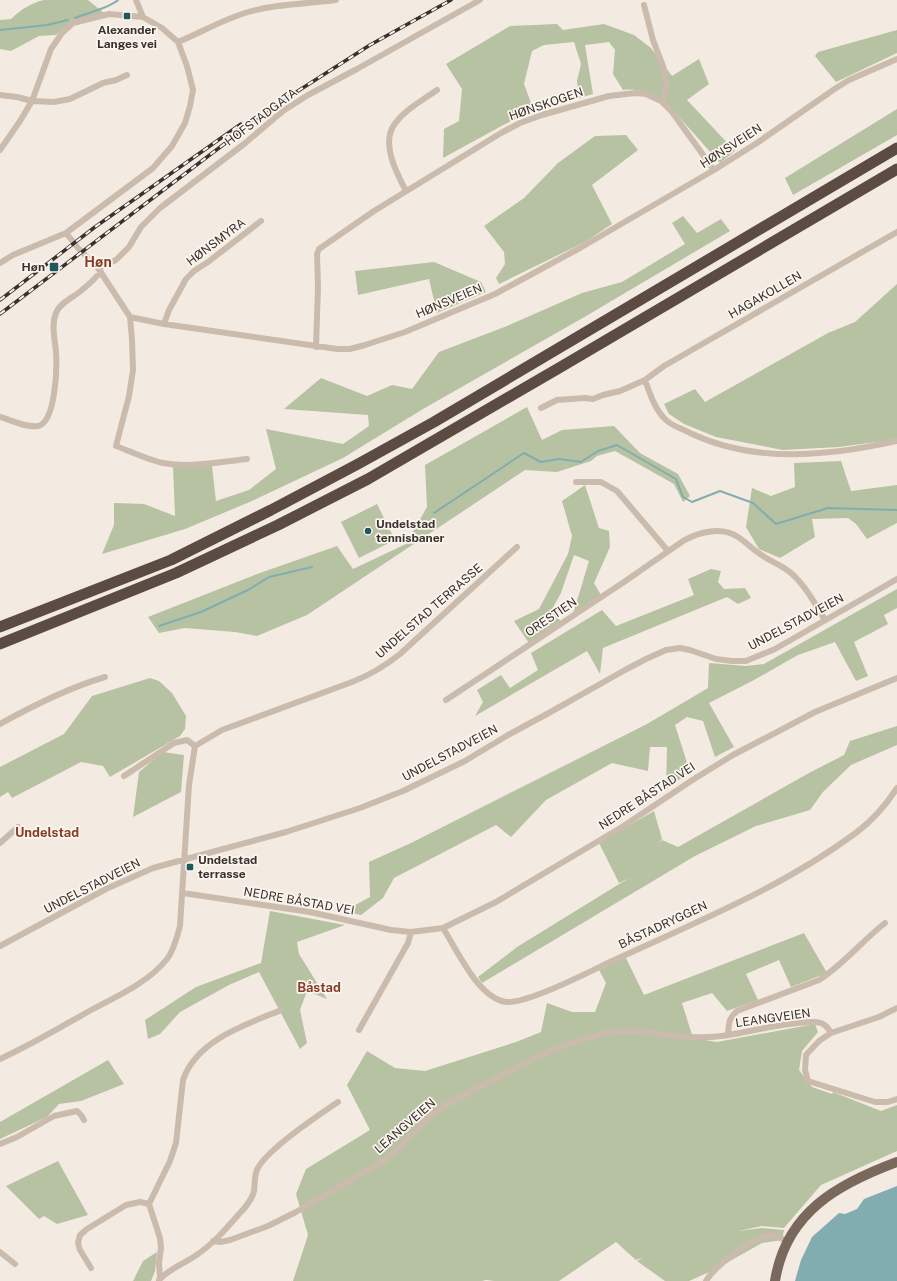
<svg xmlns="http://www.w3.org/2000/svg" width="897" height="1281" viewBox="0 0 897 1281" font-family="'Public Sans',sans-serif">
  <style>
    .green { fill: #b7c2a2 }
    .water { fill: #81adb0 }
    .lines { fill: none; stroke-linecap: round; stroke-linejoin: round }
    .stream { stroke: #81adb0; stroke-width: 2 }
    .minor { stroke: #cbbbad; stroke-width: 6 }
    .primary { stroke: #7b685d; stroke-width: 10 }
    .motorway { stroke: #5b4b43; stroke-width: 11 }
    .rail-casing { stroke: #3a302c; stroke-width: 3.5 }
    .rail { stroke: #faf5ee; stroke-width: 2; stroke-dasharray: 6; stroke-linecap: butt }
    .poi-dot { fill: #22575b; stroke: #faf5ee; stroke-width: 1.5 }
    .labels { text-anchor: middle; stroke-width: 3.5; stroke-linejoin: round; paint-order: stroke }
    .poi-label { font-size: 12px; font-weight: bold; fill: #3a302c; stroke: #faf5ee; text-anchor: start }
    .street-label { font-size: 12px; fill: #3a302c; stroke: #faf5ee }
    .neighbourhood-label { font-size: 13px; font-weight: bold; fill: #873e27; stroke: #faf5ee }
    .quarter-label { font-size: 14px; font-weight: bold; fill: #873e27; stroke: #faf5ee }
  </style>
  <rect width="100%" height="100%" fill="#f3ebe2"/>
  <path class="green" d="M44,0h44l16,13 -37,12 -11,10 -17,1 -28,15 -11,-2v-29l11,-1c9,-9 20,-16 33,-19z
    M557,24l6,6 41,-6 30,11 17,13 21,28 27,-17 10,25 -22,16 48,51 -15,12 -56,-63c-13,-7 -27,-12 -41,-10l-10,-16 2,-24 -6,-8 -24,3 8,49 -14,4 -2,-17 4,-17 -7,-22 -30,3 -12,6 -8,33 10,27 -27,12 -64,35 1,-29 15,-8 3,-32 -16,-25 64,-38z
    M897,30v23l-61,29 -21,-26 3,-4z
    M897,109v26l-104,60 -8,-17z
    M626,135l12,15 -46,35 20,39 -27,18 -86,42 -3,-6 9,-14 -1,-12 -20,-26 40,-28 34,-35 37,-27z
    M683,216l14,17 24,-14 9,12 -149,88 -158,90 -80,49 -91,43 -67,28 -83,25 12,-29v-22l30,1 31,12 -2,-50h39l4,35 33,-11 27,-21 -10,-40 77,15 26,-18 -1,-11 -84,-6 37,-31 46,18 25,-11 20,4 27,-37 68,-26 75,-33 40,-11 63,-38 -13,-21z
    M434,262l47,20 5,10 -49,21 -8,-34 -71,16 -3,-24z
    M897,284v154l-13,3 -45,6 -56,3 -67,-13 -32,-13 -15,-10 -5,-10 31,-15 10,13 123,-69 27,-11z
    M527,407l15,33 20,-10 52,-4 26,27 38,21 12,22 -7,6 -9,-18 -59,-33 -18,5 -6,5 -34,11 -32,-2 -218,145 -50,21 -22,-4 -50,-4 -26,5 -11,-16 109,-43 80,-28 16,23 53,-25 21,-37 -2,-42z
    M841,461l10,30 46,-6v38l-30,16 -11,-15 -8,-6 -36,1 3,18 -35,21 -21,-9 -13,-22 6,-39 19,8 24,-9 -1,-24z
    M585,485l14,43 10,3 1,16 -16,36 7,12 -28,19 16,-53 -15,-6 -13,38 -9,16 9,13 -32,21 -15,-22 25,-12 29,-55 4,-18 -10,-35z
    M377,504l18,36 -36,18 -18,-36z
    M711,569l10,2 -3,11 6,7 21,-1 6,10 -13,6 -11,-7 -124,51 -3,26 -13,-23 -112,65 8,-14 -6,-12 24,-15 9,13 28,-18 -7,-17 71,-43 14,16 78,-31 -6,-16z
    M897,589v19l-13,7 4,9 -34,18 14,34 -12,5 -21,-39 -37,13 -44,25 -45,23 25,44 -19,10 -12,-36 -16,-4 -12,8 15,47 -24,17 1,-42h-17l-2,24 -36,-8 -66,37 -35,37 -15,-12 -102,53 -11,20 -22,17 -17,-4 26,-14 -1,-35 44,-20 234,-118 61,-36 1,-25 37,3 18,-2z
    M150,678l9,3 13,12 14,23 -1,13 -5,7 -70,41 -7,-11 -22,-4 -69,36 -4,-6 -8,5v-30l64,-33 28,-38z
    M897,726v19l-46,20 -28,27 -13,18 -54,16 -61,30 -213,127 -4,-6 39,-30 112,-69 -10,5 -20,-40 55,-32 8,28 -4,5 4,-4 16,7 131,-74 35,-18 6,-14z
    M163,752l21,3 -3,37 -48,25 6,-45z
    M270,911l75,14 -48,17 2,12 28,45 -20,-8 -7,19 7,33 -7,6 -41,-77 -30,13 -49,27 -20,22 -12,5 -3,-19 51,-33 65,-24z
    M804,933l23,40 -36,14 -12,-27 -33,14 12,26 -31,11 -15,-18 -30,10 11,35 24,4 98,-18 3,8 -16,19 -3,19 13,17 20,7 1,-2 48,19 16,-6v46l-76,34 -37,43 -22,-2 -23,5 23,-3 22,2 -2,10 -20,3 -48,27 -25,11h-24l-28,-20 7,-4 -8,3 -20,-18 -57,39h-65l-8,-1 -4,1h-189l15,-46 -12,-41 10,-25 64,-39 -23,-45 20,-34 28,17 30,3 91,-29 25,-10 6,-29 25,9h23l11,-29 -7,-13 26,-14 19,39z
    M108,1060l16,24 -43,17 -22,3 -12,13 -47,22v-17z
    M58,1161l30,54 -31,9 -13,-8 -5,3 -33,-33z
    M157,1252l-2,19 -4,10h-18l10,-20z"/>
  <path class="water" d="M897,1186v95h-102l6,-21 11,-23 27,-24 6,1 12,-5 7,-10z"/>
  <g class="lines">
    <path class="stream" d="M75,18c12,-5 34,-10 43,-18
      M0,30l47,-5 21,-5
      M434,513l90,-60 17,9 18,-3 22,3 17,-11 19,-6 59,34 7,18 9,5 28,-11 33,12 23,21 52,-16 69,2
      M159,626l42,-14 47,-22 21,-13 43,-10"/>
    <path class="minor" d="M136,0l7,17
      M644,5l9,35 10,26 3,11 1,12 -6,12
      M178,42c22,-9 44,-22 67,-29 29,-9 60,-9 91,-13
      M0,95l17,2 15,4 22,1 16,-3 33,-16 13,-3 11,-5
      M0,150l20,-29 12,-20 19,-52 11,-16 11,-10 36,-9 34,3 19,11 16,14 9,24 6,24 -3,16 -5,17 -13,23 -19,22 -87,65 -53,22 -13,8
      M406,191c-9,-17 -25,-47 -12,-66 10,-15 29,-25 43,-35
      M66,233l12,15 20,20 32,49 2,23 1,30 -4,26 -13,50c16,6 32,14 47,17 28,5 57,-1 84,-4
      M98,268l18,-8 13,-13 12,-20 19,-19 84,-64 39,-33 25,-16 49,-26 123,-69
      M130,317l34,7 173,25h13l15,-4 40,-13 90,-38 85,-46 134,-78 43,-27 79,-55 13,-8 48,-21
      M164,324l5,-14 17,-31 8,-8 14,-9 53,-41
      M316,347l2,-60 -1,-33 2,-5 55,-38 127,-78 19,-10 22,-8 67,-19 26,-3 11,1 15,7 11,11 42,58
      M645,380c5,14 10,30 21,40 6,6 17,9 24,13 65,31 139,23 207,8
      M541,408l16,-8 28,-2 8,1 10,-4 17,-4 25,-11 19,-14 233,-134
      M0,417c11,3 26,11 38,9 18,-4 19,-59 18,-74 -1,-12 -5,-27 0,-39 4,-11 19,-16 27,-24 7,-5 12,-11 18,-17
      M576,482h25l16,9 51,60
      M446,700l178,-118 59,-41c16,-9 38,-15 55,-4 8,5 14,12 22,17 9,7 22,11 31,19 14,12 24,31 34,47
      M0,724c34,-19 68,-36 105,-47
      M195,746l27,-16 130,-48c18,-7 33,-16 48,-28l117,-107
      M124,776l50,-33 13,-3 8,6
      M0,843l18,-16
      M183,893l127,19 81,18 20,2 32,-4 53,-26 126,-75 72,-48 39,-24 82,-43 82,-34
      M443,928c14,22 35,70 63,74 21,2 83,-30 104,-40 84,-39 172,-74 247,-130 16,-12 29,-27 40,-44
      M0,946l106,-57 47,-21 133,-36 74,-24 43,-17 62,-30 43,-26 39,-21 78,-44 21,-11 20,-9 14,-2 10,2 26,9 16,2h14l29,-12 122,-70
      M897,1008l-18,9 -48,16 -12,8 -13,14 -1,15 3,11 67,21h13l9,-3
      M359,1030l49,-87 3,-11
      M728,1035c1,-11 0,-16 9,-24l82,-31c24,-15 43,-39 66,-57
      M0,1059c31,-14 61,-32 91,-49 26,-14 57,-27 76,-51 7,-9 10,-22 13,-33l9,-141 6,-39
      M0,1144l17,-7 37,-21 23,-5 4,4 3,5
      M213,1241l7,1 10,-2 38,-14 28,-14 89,-52c17,-14 30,-32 48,-46 17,-13 36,-21 55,-31 32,-18 63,-35 99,-45 8,-2 15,-5 23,-6 22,-3 42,1 64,4 19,2 40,2 60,-2 18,-3 72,-16 87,-11 5,2 7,5 10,10
      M0,1252l15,12
      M91,1268l-11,-18 -2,-7 2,-8 7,-6 39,-24 14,-3 9,2
      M160,1278l-1,-15 2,-15 -1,-10 -11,-34 21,-43 6,-18 7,-63c13,-39 61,-55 96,-69
      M159,1280c10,-11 24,-16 36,-24 17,-11 31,-27 44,-42 6,-6 13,-14 15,-23 1,-6 0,-14 3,-21 7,-18 63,-56 81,-68
      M706,1281c9,-15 44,-42 62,-45 7,-1 14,2 20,6"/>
    <path class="primary" d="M775,1281c11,-69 63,-97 122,-119"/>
    <path class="motorway" d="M0,627l171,-67 100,-50 87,-46 76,-42 463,-274
      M0,644l176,-71 102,-48 90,-46 191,-111 338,-199"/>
    <defs>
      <path id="rail" d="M0,300l95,-73 146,-103
        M0,314l240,-182 58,-41 72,-46 81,-45"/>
    </defs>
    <use href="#rail" class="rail-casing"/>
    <use href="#rail" class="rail"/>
  </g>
  <g class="poi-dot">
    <rect x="123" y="12" width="8" height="8" rx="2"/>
    <rect x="49" y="262" width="10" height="10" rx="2"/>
    <circle cx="368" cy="531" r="4"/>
    <rect x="186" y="863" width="8" height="8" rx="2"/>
  </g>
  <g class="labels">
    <g class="poi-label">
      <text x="127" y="34" text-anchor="middle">Alexander<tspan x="127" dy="14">Langes vei</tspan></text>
      <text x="45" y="271" text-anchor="end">Høn</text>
      <text x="376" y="528">Undelstad<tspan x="376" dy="14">tennisbaner</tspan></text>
      <text x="198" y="864">Undelstad<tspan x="198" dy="14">terrasse</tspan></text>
    </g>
    <g class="street-label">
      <text transform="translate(546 104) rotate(-19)" y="4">HØNSKOGEN</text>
      <text transform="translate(261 117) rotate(-37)" y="4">HOFSTADGATA</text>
      <text transform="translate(731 146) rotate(-33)" y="4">HØNSVEIEN</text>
      <text transform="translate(216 242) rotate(-37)" y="4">HØNSMYRA</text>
      <text transform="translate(765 295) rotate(-30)" y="4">HAGAKOLLEN</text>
      <text transform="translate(449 301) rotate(-23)" y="4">HØNSVEIEN</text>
      <text transform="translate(429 611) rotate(-41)" y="4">UNDELSTAD TERRASSE</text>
      <text transform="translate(551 617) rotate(-34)" y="4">ORESTIEN</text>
      <text transform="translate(796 622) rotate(-28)" y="4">UNDELSTADVEIEN</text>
      <text transform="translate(450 753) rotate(-28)" y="4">UNDELSTADVEIEN</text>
      <text transform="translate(647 796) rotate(-33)" y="4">NEDRE BÅSTAD VEI</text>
      <text transform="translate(92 886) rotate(-27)" y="4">UNDELSTADVEIEN</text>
      <text transform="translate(299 901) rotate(10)" y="4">NEDRE BÅSTAD VEI</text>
      <text transform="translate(663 925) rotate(-25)" y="4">BÅSTADRYGGEN</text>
      <text transform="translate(773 1018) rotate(-8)" y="4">LEANGVEIEN</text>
      <text transform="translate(405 1126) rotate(-41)" y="4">LEANGVEIEN</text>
    </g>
    <g class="neighbourhood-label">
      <text x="47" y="837">Undelstad</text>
      <text x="319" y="992">Båstad</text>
    </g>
    <g class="quarter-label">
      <text x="98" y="267">Høn</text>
    </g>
  </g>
</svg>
